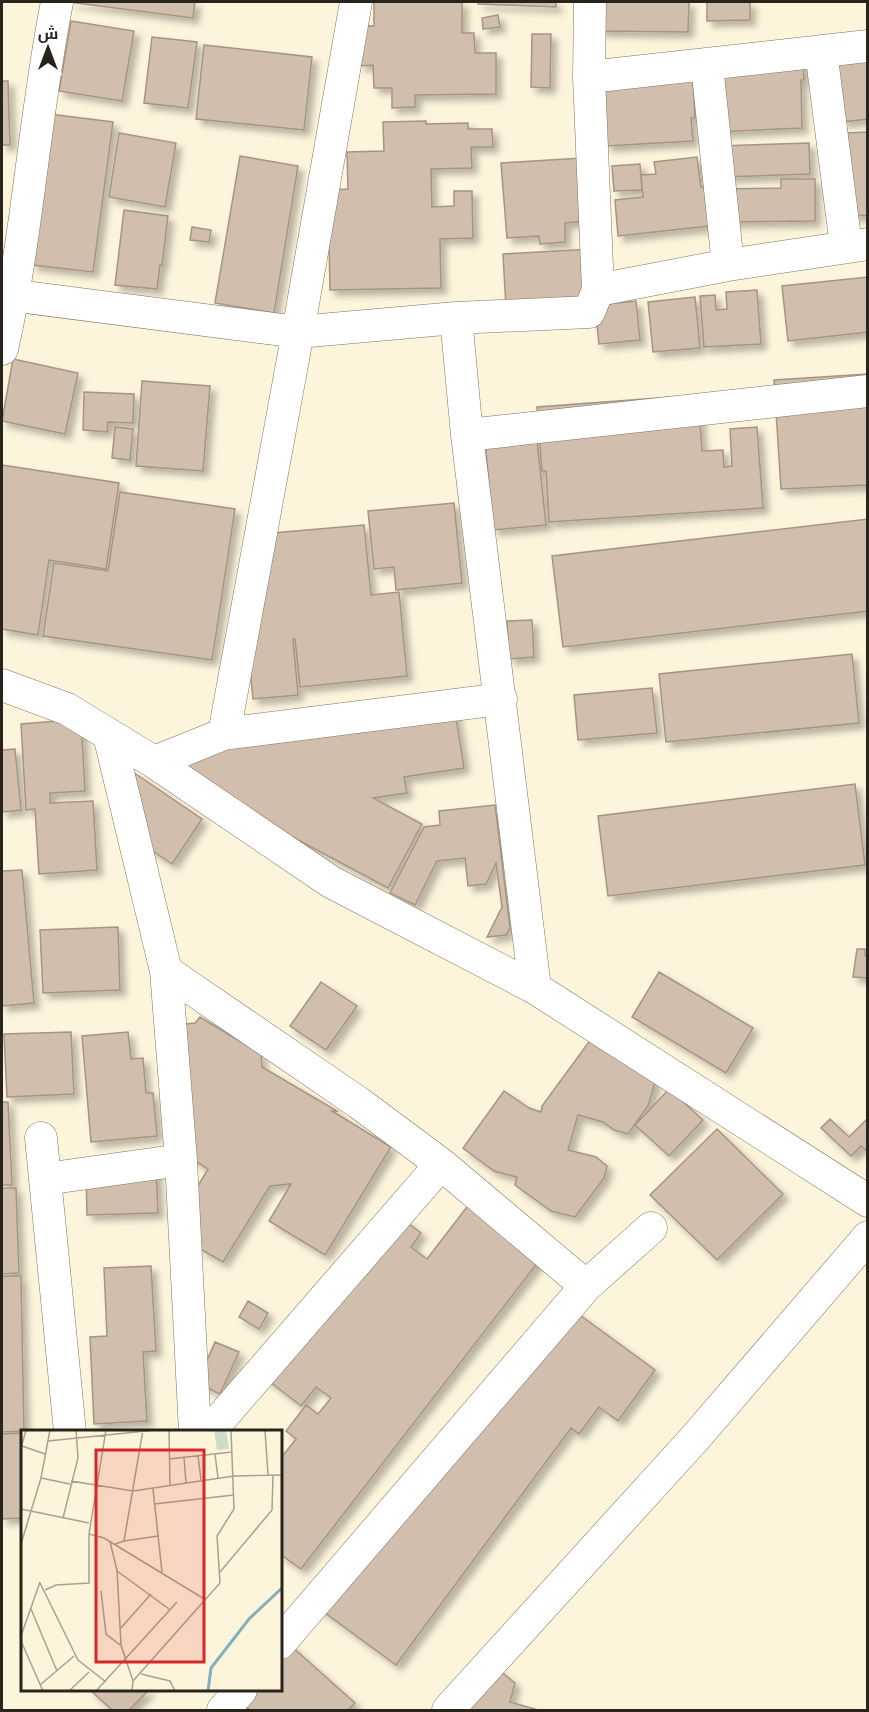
<svg xmlns="http://www.w3.org/2000/svg" width="869" height="1712" viewBox="0 0 869 1712" font-family="Ubuntu,Cairo,sans-serif">
  <style>
    .building { fill: #d2bead; stroke: #a69483; stroke-width: 1.5; filter: url(#shadow) }
    .lines { fill: none; stroke-linecap: round; stroke-linejoin: round }
    .minor-casing { stroke: #7c745f; stroke-width: 33 }
    .minor { stroke: #fff; stroke-width: 32 }
    .inset-river { fill: none; stroke: #82afbb; stroke-width: 3 }
    .inset-road { fill: none; stroke: #a8a18f; stroke-width: 1.5 }
    .view { fill: #d62828; fill-opacity: 0.15; stroke: #d62828; stroke-width: 3 }
    .inset-edge { fill: none; stroke: #28241c; stroke-width: 3 }
  </style>
  <defs>
    <filter id="shadow"><feDropShadow dx="5.5" dy="5.5" stdDeviation="3" flood-color="#0004"/></filter>
  </defs>
  <rect width="100%" height="100%" fill="#fdf4dc"/>
  <path class="building" d="M68,2h127l-2,16z
    M374,2h88v31h12l1,20h21v41l-81,1v12l-23,1v-20h-18l-1,-23 -13,1v-40h14z
    M478,2h78v5l-78,-3z
    M600,2h89l-1,30 -89,-1z
    M707,2h43v18l-43,1z
    M498,15l2,12 -17,2 -1,-11z
    M71,21l63,10 -12,70 -63,-10z
    M532,34h19l-1,54 -19,-1z
    M868,36v83l-26,3 -8,-82z
    M152,37l45,5 -9,66 -44,-5z
    M802,44l2,36h-3l1,48 -87,4 -3,-76z
    M204,45l108,12 -8,73 -108,-11z
    M692,61l3,57h-4l2,23 -87,5 -5,-80z
    M2,81h6l2,64h-8z
    M41,113l72,9 -20,150 -61,-7z
    M426,121v3l42,-1v6h24l1,18h-22l1,21 -41,1 1,38 22,-1v-15h18l1,47 -33,1 1,49 -111,2 -2,-100 20,-1 -1,-37 37,-1 -1,-29z
    M868,132v83l-16,1 -7,-83z
    M119,133l57,10 -11,64 -56,-10z
    M809,143l1,31 -89,3 -1,-31z
    M240,156l58,10 -24,147 -59,-10z
    M697,157l4,30 3,-1 5,40 -91,10 -3,-36 28,-3 -2,-22 15,-1 -2,-12z
    M582,158l4,63 -21,2v19l-25,2 -1,-8 -32,2 -6,-75z
    M640,164l2,26 -28,1 -2,-25z
    M781,179h34v42l-95,1v-33l61,-1z
    M124,210l44,6 -6,49h-2l-3,24 -42,-4z
    M192,227l19,3 -2,12 -19,-2z
    M592,249v51l-86,8 -3,-54z
    M868,277v55l-80,9 -6,-55z
    M757,290l4,54 -57,3 -4,-51 15,-1 1,15 11,-1 -1,-17z
    M695,297l5,51 -47,4 -5,-50z
    M636,301l4,39 -41,4 -4,-39z
    M13,359l65,14 -13,61 -63,-13z
    M868,374v111l-87,4 -7,-109z
    M142,381l68,5 -7,85 -67,-5z
    M84,392l50,2 -1,29 -25,-1 -1,10 -24,-2z
    M698,395l4,56 21,-1 1,17 8,-1 -2,-37 27,-2 6,81 -214,14 -3,-51h-4l-5,-64z
    M534,413l12,112 -53,5 -10,-112z
    M115,427l18,2 -3,31 -18,-2z
    M2,465l117,18 -13,86 -57,-9 -11,75 -36,-6z
    M120,492l115,17 -23,151 -169,-24 11,-73 54,8z
    M454,503l8,80 -66,7 -2,-23 -20,2 -6,-58z
    M868,519v92l-305,36 -11,-91z
    M364,525l7,70 28,-3 8,84 -107,11 -5,-48h-2l5,56 -45,4 -9,-92 6,-72z
    M532,620l2,37 -25,2 -2,-38z
    M852,654l7,69 -193,19 -7,-68z
    M652,688l5,45 -79,7 -4,-45z
    M310,707l11,5 134,-1 9,57 -60,9 3,16 -34,5 49,26 -34,64 -208,-111 22,-41 88,-11 25,13z
    M81,719l4,72 -35,2v10l43,-2 4,69 -58,4 -4,-65 -9,1 -5,-86z
    M15,749l6,61 -19,2v-62z
    M133,772l69,47 -30,45 -50,-34z
    M855,784l10,81 -257,31 -10,-80z
    M495,805l15,123 -4,7 -19,2 15,-30 -6,-44 -10,21 -18,2 -3,-28 -28,3 -22,44 -25,-12 34,-66 16,-2 -1,-14z
    M22,870l12,133 -32,3v-135z
    M118,927l2,63 -77,3 -3,-63z
    M857,949h8v7l3,1v21l-15,-1z
    M659,972l94,56 -27,45 -94,-56z
    M321,982l36,24 -31,44 -36,-24z
    M200,1017l61,37 1,13 75,44h-5l59,36 -66,108 -56,-34 22,-37 -21,2 -47,76 -23,-13 -5,-58 13,-22 -16,-10 -13,-134 16,-2z
    M71,1032l3,62 -67,3 -3,-63z
    M128,1032l3,27 12,-1 3,35h7l4,43 -66,6 -9,-106z
    M594,1035l62,44 -8,27 -20,28 -14,-4 -11,-8 -25,-7 -10,35 28,7 11,9 -3,12 -29,39 -24,-6 -36,-26 2,-8 -23,-6 -31,-23 41,-57 25,17 12,4 1,-6z
    M669,1089l34,31 -34,36 -34,-31z
    M2,1102h6l4,83h-10z
    M868,1118v34l-7,-6 -10,10 -30,-28 9,-9 19,18z
    M717,1129l66,65 -66,66 -67,-65z
    M156,1167l2,46 -71,2 -1,-45z
    M2,1188h14l3,85 -17,1z
    M473,1199l72,54 -244,316 -21,-15v-95l16,-20 -10,-8 20,-26 12,9 13,-16 -15,-11 -15,19 -45,-35 144,-154 21,16 -10,14 16,12z
    M151,1266l5,85 -13,1 4,69 -53,3 -4,-87 17,-1 -3,-68z
    M2,1276h19l3,155 -22,1z
    M248,1301l20,12 -9,16 -20,-12z
    M569,1307l86,63 -37,51 -19,-14 -20,27 -8,-6 -175,237 -79,-58z
    M215,1342l24,10 -19,42 -23,-11z
    M22,1433v85l-20,1v-85z
    M280,1636l75,67 -7,7h-98l-21,-18 2,-2h49z
    M495,1667l20,16 -5,19 25,7v1h-74z
    M90,1690h59l-20,20h-17z"/>
  <g class="lines">
    <defs>
      <path id="minor" d="M590,2l-1,75 9,213
        M821,51l25,195
        M707,65l21,200
        M589,77l279,-31
        M2,294l296,38 158,-14 133,-6 9,-22 130,-25 140,-21
        M456,318l11,117 68,553
        M2,349c26,-114 32,-232 55,-347
        M467,435l401,-44
        M2,685l65,24 87,53 177,120 204,106 333,213
        M224,734l277,-35
        M109,735l57,236 15,189 14,272
        M154,762l70,-28 74,-402 58,-330
        M166,971l193,132 82,61 145,122
        M41,1138l29,294
        M45,1179l136,-19
        M209,1432l232,-268
        M280,1643l306,-357 65,-58
        M223,1710l18,-20
        M448,1710l248,-273 172,-200"/>
    </defs>
    <use href="#minor" class="minor-casing"/>
    <use href="#minor" class="minor"/>
  </g>
  <g transform="translate(21 1430)">
    <rect width="261" height="261" fill="#fdf4dc"/>
    <path d="M193,0h12l3,19 -12,1z" fill="#ccdec8"/>
    <path class="inset-river" d="M187,261l3,-23 38,-49 33,-31"/>
    <path class="inset-road" d="M85,0l-17,104 15,4 102,62M148,0l1,56M244,0l3,45M27,11l108,-11M1,16l23,8M0,18l5,-18M194,24l3,24M177,26l3,24M163,28l2,25M148,29l63,-7M20,48l29,6M50,51l62,10 101,-15 48,-1M132,59l9,83M133,74l80,-9M0,79l68,14M42,88l15,-60 -2,-28M103,111l34,-5M89,112l7,28 4,75 12,36 -1,10M0,114l20,-66 9,-48M94,114l9,-3 19,-111M96,141l52,38M199,142l52,-62 1,-35M19,153l38,77 28,22M24,160l11,-5 33,-2v-49M80,161l5,43 14,11M10,179l26,62M99,199l31,-35M0,206l19,-54M0,211l22,50M120,244l29,7 5,10M112,251l87,-98 -3,-47 17,-27 -3,-79M19,255l34,-29M48,261l20,-19M75,261l81,-89"/>
    <path class="view" d="M75,20h108v212h-108z"/>
    <rect width="261" height="261" class="inset-edge"/>
  </g>
  <rect width="869" height="1712" fill="none" stroke="#28241c" stroke-width="6"/>
  <g transform="translate(48 48)" stroke="#ffffff" stroke-width="4.5" paint-order="stroke">
  <path d="M0-4.5L10 22L0 15L-10 22Z" fill="#28241c"/>
  <text y="-9" font-size="16" font-weight="bold" text-anchor="middle" fill="#28241c">ش</text>
  </g>
</svg>
